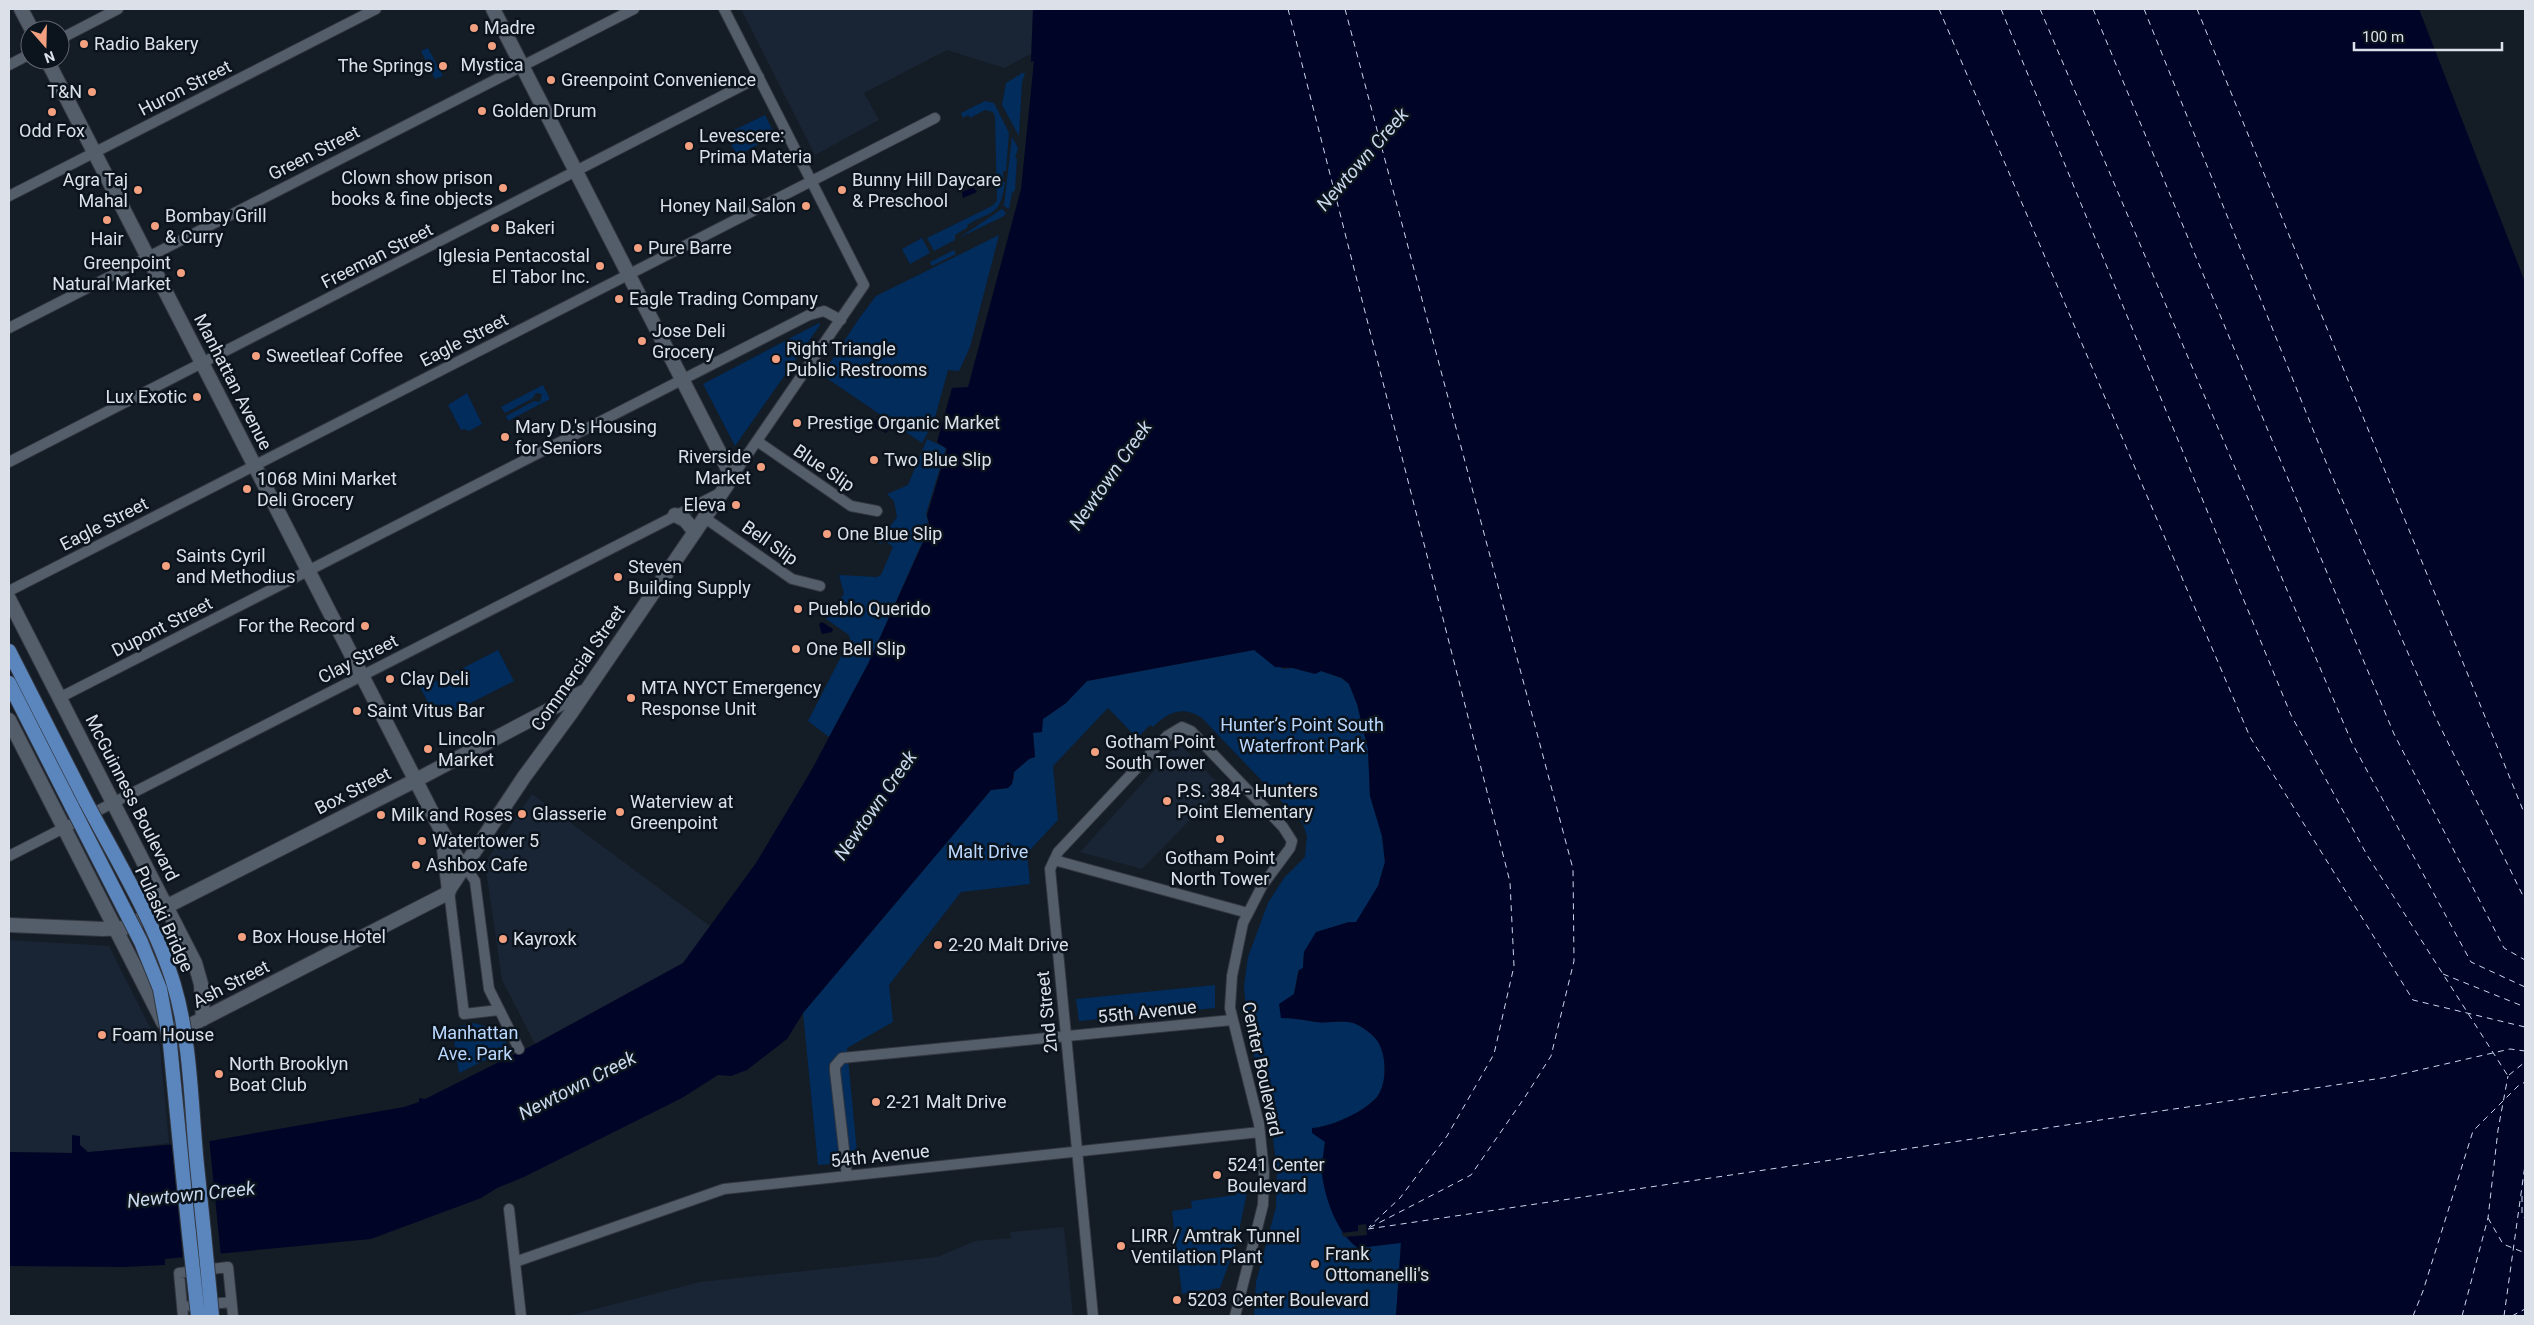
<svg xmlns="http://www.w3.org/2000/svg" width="2534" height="1325" viewBox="0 0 2534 1325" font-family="Roboto,sans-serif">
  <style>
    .built { fill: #192534 }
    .green { fill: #012c5c }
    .water { fill: #000527 }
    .pier { fill: #141c26 }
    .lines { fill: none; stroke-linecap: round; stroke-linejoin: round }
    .ferry { stroke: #c9d8ec; stroke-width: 1; stroke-dasharray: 6 5; stroke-linecap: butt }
    .minor-casing { stroke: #32363f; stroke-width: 12 }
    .tertiary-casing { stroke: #32363f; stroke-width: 16 }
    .primary-casing { stroke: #32363f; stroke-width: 16 }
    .minor { stroke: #545e6a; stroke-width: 10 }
    .tertiary { stroke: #545e6a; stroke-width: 14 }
    .primary { stroke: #5b86bd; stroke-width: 14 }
    .primary-bridge-casing { stroke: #32363f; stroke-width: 16; stroke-linecap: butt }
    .primary-bridge { stroke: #5b86bd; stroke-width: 14 }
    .poi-dot { fill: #f2a080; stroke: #0b131d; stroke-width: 2 }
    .labels { text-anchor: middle; stroke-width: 5; stroke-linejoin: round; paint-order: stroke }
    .poi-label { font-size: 18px; fill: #dce1e9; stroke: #0b131d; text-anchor: start }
    .street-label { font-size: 18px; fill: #dce1e9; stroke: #0b131d }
    .park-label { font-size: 18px; fill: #bad8ff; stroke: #0b131d }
    .water-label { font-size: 19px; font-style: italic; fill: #c9d8ec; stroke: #0b131d }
  </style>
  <rect width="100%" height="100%" fill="#141c26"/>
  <path class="built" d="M741,9h292l-2,45 -27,14 -57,-18 -83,43 15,27 -64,35z
    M1179,743l43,44 -80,82 -62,-17z
    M532,794l178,132 -27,37 -148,81 -33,-64 -17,-117z
    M9,940l100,6 51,101 9,96 -81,10 -16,-17v17l-63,-1z
    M1064,1227l9,89h-505l132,-34 237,-25 38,-16 36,-3 -1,-6z"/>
  <path class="green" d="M428,48l15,28 -8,3 -14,-28z
    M1022,73h3l-3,9 -3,54 -17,-31 4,-22z
    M985,101l9,2 15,30 -3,38h-3v11h2c-5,36 -14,28 -38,43l1,2 -13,8v5l-21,11 -7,-13 65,-32 5,-5 -2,-84 -2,-5 -8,-2 -15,8 -2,-3 -5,3 -2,-5z
    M765,115l10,20 -38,21 -11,-22z
    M1012,137l6,11 -3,10 2,1 -2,31 -3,3 -3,16 -5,-3z
    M1002,209l4,4 -2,3 -45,22z
    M999,235l-29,112 -11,24 -11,-1 -14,51 -12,22 -100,-68 36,-55 18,-24z
    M922,238l8,15 -20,11 -8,-15z
    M954,250l2,4 -24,12 -2,-4z
    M819,323l1,2 -85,121 -32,-62z
    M543,385l7,14 -42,22 -2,-5 28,-15 6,1 2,-8 -6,-1 -3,5 -28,15 -4,-6z
    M467,393l15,31 -13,7 -5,-2 -3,1 -13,-25z
    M927,439l19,9 -20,66 3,13 -60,135 -40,75 -21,-16 42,-82 -1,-4 -23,-16 18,-25 -5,-19 38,2 4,-2 12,-28 -9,-7 -4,5 -1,-3 18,-25 -3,-16 -7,-7 21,-9z
    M498,650l16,31 -77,39 -18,-35 15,-8 2,5z
    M1254,650l29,19 10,-1 15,4 13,-1 20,7 8,6 8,20 11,45 2,47 12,40 3,26 -7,24 -22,37 -7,-1 -33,11 -12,19 -1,16 -5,3 -4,23 -12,24c12,0 22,2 34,4 13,2 29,-4 42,3 7,4 16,10 20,17 9,14 9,42 -1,55 -13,15 -46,30 -64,31l12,14c-1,10 -4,22 -3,32 4,25 15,59 36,74l43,-6 -5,74h-142l2,-34 20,-75 1,-35 -6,-52 -23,-88 -4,-46 4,-29 20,-54 16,-25 21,-21 2,-21 -4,-12 -101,-106c-19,-13 -34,-6 -49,9l-3,-2 -13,13 -29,-30 -55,58 5,54 -31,33 3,31 -69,8 -72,93 4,37 -46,26 11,114 -40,3 -15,-152 188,-223 17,-2 6,-9v-7l15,-13 6,-2 -2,-25 9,-5 1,-8 23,-16 21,-22z
    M1215,985v23l-136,13 -3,-22z
    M474,1023l24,7 12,18 -51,25 -7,-45z
    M1247,1192l-10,49 -17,47 -38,6 -10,-83 20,-3 -1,-7 45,-6v-2z"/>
  <path class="water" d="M1033,9h1386l106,273v1034h-1129l5,-73 -43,5c-21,-15 -33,-49 -36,-74 -1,-10 2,-21 3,-32l-13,-9v-5c19,-1 52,-16 65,-31 10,-13 10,-41 1,-55 -4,-7 -13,-13 -20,-17 -13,-7 -29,-1 -42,-3 -12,-2 -23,-4 -35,-4l-2,-14 15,-10 5,-24 4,-2 1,-16 12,-20 33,-10h7l22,-36 7,-24 -3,-26 -12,-40 -2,-47 -11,-45 -8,-20 -7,-6 -21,-7 -6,3 -22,-6 -18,-1 -21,-17 -167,31 -21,22 -23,16 -1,13 -9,1 2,24 -6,2 -15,13 -2,12 -4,4 -17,2 -188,223 -16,26 -40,31 -16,6 -13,-1 -36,23 -158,79 -27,11 -16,10 -110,41 -206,20v6l-42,2 -114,-1v-114l63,1v-18l8,1v9l8,7 122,-11 194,-34 15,-5v-4l6,1 110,-55 148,-81 73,-100 55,-92 57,-107 62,-137 -3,-12 20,-66 -10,-7 15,-54 16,-1 53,-198 13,-128 -3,1z
    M973,187l4,5 -14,6 -1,-6z
    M879,419l12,8 -5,6 -11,-5 -1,-7z
    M822,622l11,7 -1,3 -10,2 -3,-10z"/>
  <path class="pier" d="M209,1138l12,119 -38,3 -12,-120z
    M1366,1224l1,11 -23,2 -3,-4 17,-2v-6z"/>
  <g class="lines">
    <path class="ferry" d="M1288,9l222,873 4,84 -20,88 -47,82 -47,62 -31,29
      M1345,9l228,860 1,92 -23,95 -26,41 -54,78 -104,54
      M1939,9l311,728 163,263 112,27
      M2001,9l290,706 76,140 141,221
      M2040,9l312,734 119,219 54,25
      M2093,9l301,725 110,214 21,12
      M2144,9l182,453 109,254 90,184
      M2197,9l328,806
      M2443,974l82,33
      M2509,1075l16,-13
      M2522,1196v18l3,5
      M2488,1218l15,26 22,9
      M1368,1229l1021,-152 121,-28 15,2
      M2413,1316l10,-25 50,-160 45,-45 7,-4
      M2462,1316l26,-98 10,-88 10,-54
      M2504,1316l21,-151
      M2512,1316l13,-7"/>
    <defs>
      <path id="minor" d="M724,9l140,276 -132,192
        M60,39l58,-30
        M9,65l21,-11
        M9,196l367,-187
        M9,328l625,-319
        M757,441l94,65 26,5
        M9,462l750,-385
        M705,518l87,61 28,7
        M9,591l926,-473
        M59,698l750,-383 15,-4 17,9
        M9,856l711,-363
        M1054,860l194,53
        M465,866l10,15 14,108 30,60
        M449,891l15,123 35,-4
        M847,1176l-12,-105v-5l7,-8 390,-38
        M509,1209l12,107
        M515,1262l209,-73 536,-57
        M190,1306l41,-4
        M183,1316l-4,-43 49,-6 5,49
        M1093,1316l-43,-447 8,-17 109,-116 15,-9 9,4 92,96 9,14 -2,7 -28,38 -19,37 -11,53 -2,32 29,116 5,48 -1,33 -28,111"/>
      <path id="tertiary" d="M21,9l11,21
        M47,60l393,768 17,30 8,8
        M675,515l10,5 10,12
        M9,599l186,364 6,21 2,35
        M9,720l154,302 8,8 14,-2 261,-134 78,-117 47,-64 158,-231 3,-5 -239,-468
        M443,840l6,51
        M9,925l94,4 21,-1 292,-148 167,-88"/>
      <path id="primary" d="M9,651l76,149
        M9,683l63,124
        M197,1165l7,68
        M182,1166l7,68"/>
    </defs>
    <use href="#minor" class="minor-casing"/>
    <use href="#tertiary" class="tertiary-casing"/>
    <use href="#primary" class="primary-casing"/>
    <use href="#minor" class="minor"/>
    <use href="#tertiary" class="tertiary"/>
    <use href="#primary" class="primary"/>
    <defs>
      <path id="primary-bridge" d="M85,800c30,57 71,124 89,185 17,57 17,121 23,180
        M72,807l69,135 19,47 10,55 12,122
        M204,1233l8,83
        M189,1234l9,82"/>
    </defs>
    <use href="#primary-bridge" class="primary-bridge-casing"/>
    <use href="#primary-bridge" class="primary-bridge"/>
  </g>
  <g class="poi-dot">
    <circle cx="474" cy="28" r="5"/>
    <circle cx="84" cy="44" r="5"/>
    <circle cx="492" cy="46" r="5"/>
    <circle cx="443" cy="66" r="5"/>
    <circle cx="551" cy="80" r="5"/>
    <circle cx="92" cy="92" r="5"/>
    <circle cx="482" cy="111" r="5"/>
    <circle cx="52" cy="112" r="5"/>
    <circle cx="689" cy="146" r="5"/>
    <circle cx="503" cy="188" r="5"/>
    <circle cx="138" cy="190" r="5"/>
    <circle cx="842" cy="190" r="5"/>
    <circle cx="806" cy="206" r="5"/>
    <circle cx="107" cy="220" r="5"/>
    <circle cx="155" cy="226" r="5"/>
    <circle cx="495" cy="228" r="5"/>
    <circle cx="638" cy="248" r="5"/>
    <circle cx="600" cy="266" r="5"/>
    <circle cx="181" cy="273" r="5"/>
    <circle cx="619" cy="299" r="5"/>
    <circle cx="642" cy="341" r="5"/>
    <circle cx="256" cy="356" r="5"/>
    <circle cx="776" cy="359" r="5"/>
    <circle cx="197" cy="397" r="5"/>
    <circle cx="797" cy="423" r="5"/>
    <circle cx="505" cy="437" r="5"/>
    <circle cx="874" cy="460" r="5"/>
    <circle cx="761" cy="467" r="5"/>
    <circle cx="247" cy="489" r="5"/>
    <circle cx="736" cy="505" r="5"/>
    <circle cx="827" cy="534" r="5"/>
    <circle cx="166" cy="566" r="5"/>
    <circle cx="618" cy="577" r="5"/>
    <circle cx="798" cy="609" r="5"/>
    <circle cx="365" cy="626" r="5"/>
    <circle cx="796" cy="649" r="5"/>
    <circle cx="390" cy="679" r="5"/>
    <circle cx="631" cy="698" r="5"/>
    <circle cx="357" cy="711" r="5"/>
    <circle cx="428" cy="749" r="5"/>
    <circle cx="1095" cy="752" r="5"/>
    <circle cx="1167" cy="801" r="5"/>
    <circle cx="620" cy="812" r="5"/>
    <circle cx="522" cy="814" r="5"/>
    <circle cx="381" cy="815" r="5"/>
    <circle cx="1220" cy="839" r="5"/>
    <circle cx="422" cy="841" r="5"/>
    <circle cx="416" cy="865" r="5"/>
    <circle cx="242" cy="937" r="5"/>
    <circle cx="503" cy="939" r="5"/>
    <circle cx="938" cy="945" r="5"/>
    <circle cx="102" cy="1035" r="5"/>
    <circle cx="219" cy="1074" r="5"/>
    <circle cx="876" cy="1102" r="5"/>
    <circle cx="1217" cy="1175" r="5"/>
    <circle cx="1121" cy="1246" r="5"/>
    <circle cx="1315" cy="1264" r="5"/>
    <circle cx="1177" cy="1300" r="5"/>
  </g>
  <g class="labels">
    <g class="poi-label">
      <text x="484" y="34">Madre</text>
      <text x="94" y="50">Radio Bakery</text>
      <text x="492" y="71" text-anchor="middle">Mystica</text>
      <text x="433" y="72" text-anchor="end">The Springs</text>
      <text x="561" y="86">Greenpoint Convenience</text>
      <text x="82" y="98" text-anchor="end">T&amp;N</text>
      <text x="492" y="117">Golden Drum</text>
      <text x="52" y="137" text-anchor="middle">Odd Fox</text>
      <text x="699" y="142">Levescere:<tspan x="699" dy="21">Prima Materia</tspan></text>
      <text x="493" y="184" text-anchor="end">Clown show prison<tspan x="493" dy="21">books &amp; fine objects</tspan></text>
      <text x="128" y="186" text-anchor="end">Agra Taj<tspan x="128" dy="21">Mahal</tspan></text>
      <text x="852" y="186">Bunny Hill Daycare<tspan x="852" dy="21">&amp; Preschool</tspan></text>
      <text x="796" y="212" text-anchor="end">Honey Nail Salon</text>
      <text x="165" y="222">Bombay Grill<tspan x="165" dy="21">&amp; Curry</tspan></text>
      <text x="505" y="234">Bakeri</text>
      <text x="107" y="245" text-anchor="middle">Hair</text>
      <text x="648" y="254">Pure Barre</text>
      <text x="590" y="262" text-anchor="end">Iglesia Pentacostal<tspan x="590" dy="21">El Tabor Inc.</tspan></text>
      <text x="171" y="269" text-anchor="end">Greenpoint<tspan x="171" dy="21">Natural Market</tspan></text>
      <text x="629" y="305">Eagle Trading Company</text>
      <text x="652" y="337">Jose Deli<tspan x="652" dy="21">Grocery</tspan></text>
      <text x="786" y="355">Right Triangle<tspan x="786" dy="21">Public Restrooms</tspan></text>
      <text x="266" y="362">Sweetleaf Coffee</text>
      <text x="187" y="403" text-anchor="end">Lux Exotic</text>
      <text x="807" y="429">Prestige Organic Market</text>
      <text x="515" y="433">Mary D.'s Housing<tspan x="515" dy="21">for Seniors</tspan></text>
      <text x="751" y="463" text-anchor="end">Riverside<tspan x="751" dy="21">Market</tspan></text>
      <text x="884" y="466">Two Blue Slip</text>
      <text x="257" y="485">1068 Mini Market<tspan x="257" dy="21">Deli Grocery</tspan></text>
      <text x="726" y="511" text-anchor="end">Eleva</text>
      <text x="837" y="540">One Blue Slip</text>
      <text x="176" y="562">Saints Cyril<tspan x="176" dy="21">and Methodius</tspan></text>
      <text x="628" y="573">Steven<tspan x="628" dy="21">Building Supply</tspan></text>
      <text x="808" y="615">Pueblo Querido</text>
      <text x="355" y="632" text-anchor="end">For the Record</text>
      <text x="806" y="655">One Bell Slip</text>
      <text x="400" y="685">Clay Deli</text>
      <text x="641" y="694">MTA NYCT Emergency<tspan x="641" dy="21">Response Unit</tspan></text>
      <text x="367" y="717">Saint Vitus Bar</text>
      <text x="438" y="745">Lincoln<tspan x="438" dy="21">Market</tspan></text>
      <text x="1105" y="748">Gotham Point<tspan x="1105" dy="21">South Tower</tspan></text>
      <text x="1177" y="797">P.S. 384 - Hunters<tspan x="1177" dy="21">Point Elementary</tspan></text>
      <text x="630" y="808">Waterview at<tspan x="630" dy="21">Greenpoint</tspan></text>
      <text x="532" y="820">Glasserie</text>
      <text x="391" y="821">Milk and Roses</text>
      <text x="432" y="847">Watertower 5</text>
      <text x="1220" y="864" text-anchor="middle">Gotham Point<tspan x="1220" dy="21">North Tower</tspan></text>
      <text x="426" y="871">Ashbox Cafe</text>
      <text x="252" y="943">Box House Hotel</text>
      <text x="513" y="945">Kayroxk</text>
      <text x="948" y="951">2-20 Malt Drive</text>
      <text x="112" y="1041">Foam House</text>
      <text x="229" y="1070">North Brooklyn<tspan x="229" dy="21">Boat Club</tspan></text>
      <text x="886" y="1108">2-21 Malt Drive</text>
      <text x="1227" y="1171">5241 Center<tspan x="1227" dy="21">Boulevard</tspan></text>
      <text x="1131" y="1242">LIRR / Amtrak Tunnel<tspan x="1131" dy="21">Ventilation Plant</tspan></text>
      <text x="1325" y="1260">Frank<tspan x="1325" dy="21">Ottomanelli's</tspan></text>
      <text x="1187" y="1306">5203 Center Boulevard</text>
    </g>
    <g class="street-label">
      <text transform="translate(185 88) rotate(-27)" y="6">Huron Street</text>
      <text transform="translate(314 153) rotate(-27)" y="6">Green Street</text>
      <text transform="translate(377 256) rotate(-27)" y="6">Freeman Street</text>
      <text transform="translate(464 340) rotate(-27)" y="6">Eagle Street</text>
      <text transform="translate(233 382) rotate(63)" y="6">Manhattan Avenue</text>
      <text transform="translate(824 468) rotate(34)" y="6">Blue Slip</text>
      <text transform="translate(104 524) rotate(-27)" y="6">Eagle Street</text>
      <text transform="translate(770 543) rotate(35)" y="6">Bell Slip</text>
      <text transform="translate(162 627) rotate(-27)" y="6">Dupont Street</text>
      <text transform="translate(358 659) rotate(-27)" y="6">Clay Street</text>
      <text transform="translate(578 668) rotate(-55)" y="6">Commercial Street</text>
      <text transform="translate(353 791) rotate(-27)" y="6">Box Street</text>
      <text transform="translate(132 798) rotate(63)" y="6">McGuinness Boulevard</text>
      <text transform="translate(164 919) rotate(65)" y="6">Pulaski Bridge</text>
      <text transform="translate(231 984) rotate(-27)" y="6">Ash Street</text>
      <text transform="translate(1047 1012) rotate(-96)" y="6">2nd Street</text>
      <text transform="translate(1147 1012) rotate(-6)" y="6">55th Avenue</text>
      <text transform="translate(1262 1069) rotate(78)" y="6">Center Boulevard</text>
      <text transform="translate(880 1156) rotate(-6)" y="6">54th Avenue</text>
    </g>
    <g class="park-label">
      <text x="1302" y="731">Hunter’s Point South<tspan x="1302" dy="21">Waterfront Park</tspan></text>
      <text x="988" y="858">Malt Drive</text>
      <text x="475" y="1039">Manhattan<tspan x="475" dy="21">Ave. Park</tspan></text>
    </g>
    <g class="water-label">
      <text transform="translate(1362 159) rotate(-49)" y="7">Newtown Creek</text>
      <text transform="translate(1110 475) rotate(-55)" y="7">Newtown Creek</text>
      <text transform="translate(875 805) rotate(-55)" y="7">Newtown Creek</text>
      <text transform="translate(577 1085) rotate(-27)" y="7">Newtown Creek</text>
      <text transform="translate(191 1194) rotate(-6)" y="7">Newtown Creek</text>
    </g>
  </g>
  <rect width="2534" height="1325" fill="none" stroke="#dce1e9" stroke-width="20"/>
  <g transform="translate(45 45) rotate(160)"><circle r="24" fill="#0b131d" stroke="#5f656f"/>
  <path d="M0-4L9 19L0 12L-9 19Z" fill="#f2a080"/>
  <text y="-8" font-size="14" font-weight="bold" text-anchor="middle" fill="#dce1e9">N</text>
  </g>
  <path d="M2354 42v8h148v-8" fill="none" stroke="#dce1e9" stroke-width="2.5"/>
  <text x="2362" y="42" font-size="15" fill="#dce1e9" stroke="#0b131d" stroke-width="4" paint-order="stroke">100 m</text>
</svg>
